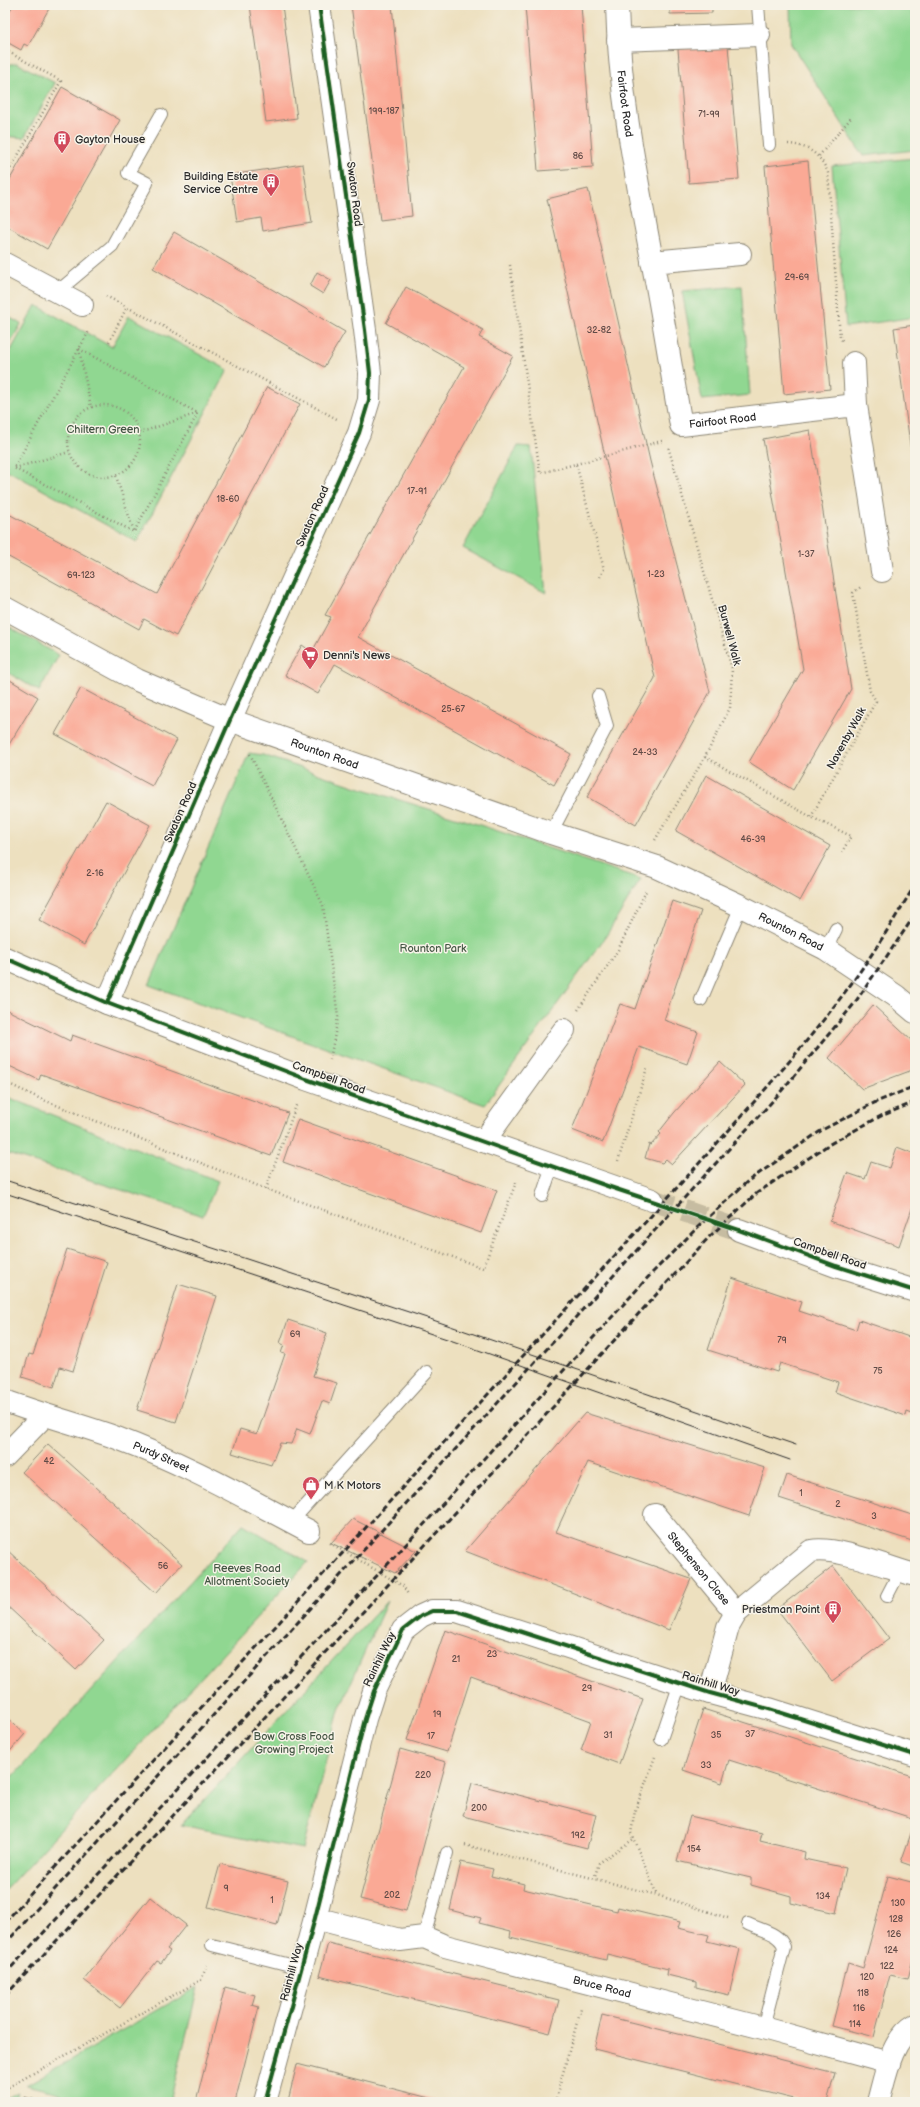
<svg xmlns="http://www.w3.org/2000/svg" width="920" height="2107" viewBox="0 0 920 2107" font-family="'Balsamiq Sans',sans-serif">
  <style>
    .green { fill: #90d791; stroke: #5e815e }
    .building { fill: #faa995 }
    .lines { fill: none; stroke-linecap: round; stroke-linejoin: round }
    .tertiary-tunnel { stroke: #c6bca1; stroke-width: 22; stroke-dasharray: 22 11; stroke-linecap: butt }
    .service-casing { stroke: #8c8675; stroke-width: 14 }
    .minor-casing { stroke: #8c8675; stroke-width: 24 }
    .tertiary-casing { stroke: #8c8675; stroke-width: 24 }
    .path { stroke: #8c8675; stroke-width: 2.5; stroke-dasharray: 1 3; stroke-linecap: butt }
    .service { stroke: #fff; stroke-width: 12 }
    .minor { stroke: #fff; stroke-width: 22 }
    .tertiary { stroke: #fff; stroke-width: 22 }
    .tram { stroke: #2b2b2b; stroke-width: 1 }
    .rail { stroke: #2b2b2b; stroke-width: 3; stroke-dasharray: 6 3; stroke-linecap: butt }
    .cycleway-casing { stroke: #f7f3e8; stroke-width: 6 }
    .cycleway { stroke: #1b5e20; stroke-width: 4 }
    .labels { text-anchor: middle; stroke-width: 3; stroke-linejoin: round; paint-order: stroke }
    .number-label { font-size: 9px; fill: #5f4a46 }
    .street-label { font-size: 11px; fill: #2b2b2b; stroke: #f7f3e8 }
    .poi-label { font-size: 11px; fill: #2b2b2b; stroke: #f7f3e8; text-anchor: start }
    .park-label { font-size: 11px; fill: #445644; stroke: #f7f3e8 }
  </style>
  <rect width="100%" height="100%" fill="#f7f3e8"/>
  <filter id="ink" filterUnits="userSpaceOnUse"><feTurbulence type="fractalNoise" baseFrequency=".025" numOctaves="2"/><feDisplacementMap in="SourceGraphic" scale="8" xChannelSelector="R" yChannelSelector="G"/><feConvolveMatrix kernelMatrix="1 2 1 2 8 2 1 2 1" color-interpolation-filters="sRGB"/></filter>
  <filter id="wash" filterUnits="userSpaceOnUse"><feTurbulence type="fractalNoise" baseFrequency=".012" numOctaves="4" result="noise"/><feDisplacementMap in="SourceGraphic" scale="16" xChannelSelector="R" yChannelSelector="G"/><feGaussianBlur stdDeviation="0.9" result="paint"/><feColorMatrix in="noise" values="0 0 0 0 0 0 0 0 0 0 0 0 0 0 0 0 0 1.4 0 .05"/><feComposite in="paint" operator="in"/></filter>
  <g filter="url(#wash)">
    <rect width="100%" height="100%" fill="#ede0bf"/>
    <path class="green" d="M790,5h121l4,20v125l-52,6 -72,-112z
      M17,63l38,20 -31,55 -19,-2v-71z
      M915,158v159l-69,10 -14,-161z
      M742,286l8,109 -48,5 -20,-109z
      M36,305l76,42 17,-31 99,54 -91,172 -132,-73v-108z
      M5,315l16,9 -16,29z
      M518,446l13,1 15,146 -83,-45z
      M5,625l54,30 -20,36 -34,-20z
      M249,753l14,2 91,31 117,36 170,57 -35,57 -121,169 -336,-120z
      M5,1096l213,85 -15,35 -198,-63z
      M243,1524l65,38 -303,328v-105z
      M387,1601l-48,109 -36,139 -122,-24z
      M198,1987l-28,115h-73l-71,-17z
      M18,2092l-3,10h-10v-3z"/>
    <g id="blocks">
      <path class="building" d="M13,5h38l-23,41 -4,-2 -3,6 -16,-9v-22z
        M250,5h32l15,113 -31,4z
        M351,5h41l20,211 -32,4z
        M525,5h56l12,162 -55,4z
        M670,5h42v8l-42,1z
        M728,45l11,134 -50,4 -11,-134z
        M62,87l58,33 -73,129 -42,-24v-37z
        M808,161l22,228 -46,5 -19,-228z
        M303,164l9,59 -49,8 -2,-13 -24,4 -7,-47z
        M588,189l62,272 60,231 -74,133 -49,-28 68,-119 -108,-479z
        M174,232l171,100 -21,35 -171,-99z
        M317,272l14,8 -8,14 -13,-8z
        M406,287l77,43 -4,7 34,19 -155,281 213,117 -17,31 -219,-121 -17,30 -33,-19 17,-30 10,7 19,-35 -6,-2 139,-248 -78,-44z
        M915,325v148h-1l-20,-145z
        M267,387l33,17 -124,232 -32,-17 -5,10 -134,-74v-43l152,82z
        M810,430l41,259 -58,101 -44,-28 54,-93 -40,-230z
        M5,677l33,20 -33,54z
        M81,688l96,52 -25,46 -97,-52z
        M706,775l124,71 -30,55 -124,-70z
        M106,801l44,24 -66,120 -45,-25z
        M672,901l29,10 -37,109 34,12 -11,32 -48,-17 -36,95 -31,-12 48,-126 15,5z
        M873,1005l38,35 4,8v21l-53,20 -33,-31z
        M5,1009l65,32 2,-6 216,78 -17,43 -230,-82 -2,6 -34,-16z
        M720,1062l25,23 -73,79 -6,-5 -4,4 -17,-5 4,-14 2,1 10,-11 -2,-2 15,-19z
        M298,1119l199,71 -16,43 -198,-71z
        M897,1147l18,7v46l-16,46 -69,-25 17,-48 18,6 6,-17 19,6z
        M67,1249l40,13 -34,109 -13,-4 -6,20 -32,-10 7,-23 4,1z
        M732,1278l70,24 -3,9 57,19 3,-10 56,19 -2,34h2v42l-8,-3 -1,4 -71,-24 3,-10 -58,-19 -3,9 -69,-22z
        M178,1284l39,12 -41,126 -39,-12z
        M288,1320l39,13 -14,43 24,7 -7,21 -8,-3 -12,33 -13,-5 -6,15 -11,-1 -9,22 -39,-12 8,-24 17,5 28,-80 -4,-1 3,-8 -4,-2z
        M585,1413l180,55 -16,48 -161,-54 -32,70 135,47 -22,51 -204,-79z
        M48,1444l134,120 -26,29 -134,-121z
        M787,1475l128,41v26l-136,-44z
        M353,1519l63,32 -21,22 -64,-30z
        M5,1548l99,92 -28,30 -71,-66z
        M833,1566l56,73 -57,42 -55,-72z
        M445,1630l198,69 -24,65 -38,-14 10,-29 -120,-44 -24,75 -40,-12z
        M703,1709l212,68v42l-186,-59 -7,23 -39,-13z
        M5,1716l20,18 -20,23z
        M400,1749l46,13 -40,149 -46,-12z
        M472,1783l124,32 -9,33 -124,-32z
        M690,1816l72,17 -2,8 45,11 -1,7 42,9 -10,45 -45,-10v-7l-40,-11v-7l-74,-17z
        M915,1822v45l-14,-5z
        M461,1862l32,7 -2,7 33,8 -1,5 94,22 1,-4 62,15 -2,6 31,7 -2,6 33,8 -11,46 -33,-8v-5l-29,-7 1,-6 -61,-15 -1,6 -96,-23 1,-6 -32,-8 2,-5 -31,-8z
        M220,1864l68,17 -11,44 -69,-18z
        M888,1876l27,7v68l-7,28 -18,-4 -16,62 -42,-11 16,-63 15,5z
        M150,1897l36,28 -19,24 3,2 -9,12 -4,-2 -37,47 -36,-28z
        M328,1943l231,57 -9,33 -231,-57z
        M225,1987l30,8 -3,10 7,2 -24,95h-39z
        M602,2015l233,58 -8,29h-21l-212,-53z
        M297,2064l144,37v1l-153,-1z
        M24,2097l17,4v1h-18z"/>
    </g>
  </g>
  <g filter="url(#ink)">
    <use href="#blocks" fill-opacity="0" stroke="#8c8675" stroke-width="1"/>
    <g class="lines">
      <path class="tertiary-tunnel" d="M652,1200l87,30"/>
      <defs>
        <path id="service" d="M758,5l11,140
          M57,292l55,-46 35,-63 -19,-10 33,-58
          M551,833l56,-107 -9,-30
          M826,949l10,-20
          M701,1000l40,-94
          M542,1196l10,-30
          M291,1522l136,-150
          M887,1596l13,-25
          M661,1739l19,-56
          M748,1924c12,6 32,9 36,23l-21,81
          M424,1937l23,-84
          M212,1945l90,23"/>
        <g id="minor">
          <path id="s1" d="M617,5c2,87 19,170 35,255 11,55 19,110 29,165l175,-20"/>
          <path d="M618,40l141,-5"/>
          <path d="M652,262l88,-8"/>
          <path d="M5,264l77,41"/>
          <path d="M854,363l2,42 26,166"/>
          <path id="s2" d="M5,608l132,72 93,40 321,113 106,34 84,39 85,43 70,47 19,16"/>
          <path d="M107,1003l123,-283 129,-287 10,-33 1,-27 -5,-43 -46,-325"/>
          <path d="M484,1141l80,-111"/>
          <path id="s3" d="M5,1401c37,14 76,24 112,37 67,25 129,60 192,93"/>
          <path d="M5,1456l39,-40"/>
          <path id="s4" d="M655,1515l81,98"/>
          <path d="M710,1693l18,-66 8,-14 75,-62c26,-5 78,17 104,24"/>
          <path id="s5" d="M315,1918l85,22 24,-3 21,9 318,82 126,35"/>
          <path d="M265,2102l50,-184 50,-199 9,-28 29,-61 18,-14 11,-5h25l253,82 59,16 146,46"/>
          <path d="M878,2102c7,-25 13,-63 37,-77"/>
        </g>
        <path id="tertiary" d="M5,958l102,45 199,76 346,121
          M739,1230l97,36 79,25"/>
      </defs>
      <use href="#service" class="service-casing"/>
      <use href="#minor" class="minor-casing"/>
      <use href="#tertiary" class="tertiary-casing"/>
      <path class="path" d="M5,50l56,31 -56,97
        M788,144c20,1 33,11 40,29l12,164 3,5
        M819,156l32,-38
        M5,163l7,4
        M510,265l30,208 36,-9 28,105 -4,8
        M106,296l21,11
        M109,342l18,-35 210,112
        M79,349l119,64 -64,119 -120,-64 65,-119 10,-18
        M79,349l12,58
        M68 441a36 36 0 1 1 72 0a36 36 0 1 1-72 0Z
        M139,433l59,-20
        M576,464l86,-23
        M15,468l54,-16
        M116,476l18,56
        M250,754l73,151 15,112 -8,43
        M705,757l106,60 40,19 -9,16
        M811,817l65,-116 -6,-10 -17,-98 9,-7
        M655,840l50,-83 25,-49 2,-39 -64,-223
        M578,1010l40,-60 29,-61
        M5,1082l36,17 225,90 217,79 34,-88
        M618,1161l29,-93
        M266,1189l31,-86
        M330,1543l73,43 5,8
        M655,1757l-20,54 -4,22 26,62
        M465,1845l192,50 71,23
        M594,1879l5,-16 35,-25
        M5,2089l196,-109 6,-15
        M555,2102l26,-94"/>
      <use href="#service" class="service"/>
      <use href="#minor" class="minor"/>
      <use href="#tertiary" class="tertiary"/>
      <path class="tram" d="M5,1180l428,140 363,125
        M5,1193l442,146 343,121"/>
      <path class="rail" d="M5,1922l689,-753c50,-56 102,-112 148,-173 27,-35 50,-73 73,-111
        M5,1944l773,-849 76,-91 61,-89
        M5,1974l395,-423 251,-277 48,-48 49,-45 74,-51 52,-27 41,-17
        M5,1996l504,-541 201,-219 47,-43 71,-48 53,-29 34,-14"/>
      <defs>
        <path id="cycleway" d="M5,958l102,45 199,76 304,108 129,43 97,36 79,25
          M107,1003l123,-283 129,-287 10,-33 1,-27 -5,-43 -46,-325
          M265,2102l50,-184 50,-199 9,-28 29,-61 18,-14 11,-5h25l253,82 59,16 146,46"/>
      </defs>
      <use href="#cycleway" class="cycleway-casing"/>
      <use href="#cycleway" class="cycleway"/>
    </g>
  </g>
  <defs>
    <symbol id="building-pin" viewBox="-11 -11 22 30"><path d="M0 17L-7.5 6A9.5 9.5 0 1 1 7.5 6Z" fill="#d1495b" stroke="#f7f3e8"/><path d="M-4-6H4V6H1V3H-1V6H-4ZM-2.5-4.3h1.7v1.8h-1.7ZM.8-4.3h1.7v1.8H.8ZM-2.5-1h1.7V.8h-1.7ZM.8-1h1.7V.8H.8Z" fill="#fff"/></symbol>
    <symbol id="supermarket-pin" viewBox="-11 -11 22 30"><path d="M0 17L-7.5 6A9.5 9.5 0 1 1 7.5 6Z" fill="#d1495b" stroke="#f7f3e8"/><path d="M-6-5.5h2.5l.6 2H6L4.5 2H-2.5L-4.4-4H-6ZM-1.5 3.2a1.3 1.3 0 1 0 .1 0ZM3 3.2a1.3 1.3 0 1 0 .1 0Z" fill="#fff"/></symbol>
    <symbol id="shop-pin" viewBox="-11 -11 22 30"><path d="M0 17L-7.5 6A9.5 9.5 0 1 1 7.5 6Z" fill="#d1495b" stroke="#f7f3e8"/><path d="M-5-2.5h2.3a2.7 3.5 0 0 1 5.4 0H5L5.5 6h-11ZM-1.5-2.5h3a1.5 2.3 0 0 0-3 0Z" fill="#fff"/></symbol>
  </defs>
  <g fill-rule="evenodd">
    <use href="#building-pin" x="52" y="129" width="20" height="27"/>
    <use href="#building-pin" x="261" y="172" width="20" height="27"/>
    <use href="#supermarket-pin" x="300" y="645" width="20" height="27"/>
    <use href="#shop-pin" x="301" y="1475" width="20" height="27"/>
    <use href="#building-pin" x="823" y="1599" width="20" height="27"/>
  </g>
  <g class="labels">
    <g class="number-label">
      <text x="384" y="114">199-187</text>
      <text x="709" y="117">71-99</text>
      <text x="578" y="159">86</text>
      <text x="797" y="280">29-69</text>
      <text x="599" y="333">32-82</text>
      <text x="417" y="494">17-91</text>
      <text x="228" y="502">18-60</text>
      <text x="806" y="557">1-37</text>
      <text x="656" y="577">1-23</text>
      <text x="81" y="578">69-123</text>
      <text x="453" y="712">25-67</text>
      <text x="645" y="755">24-33</text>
      <text x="753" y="842">46-39</text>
      <text x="95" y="876">2-16</text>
      <text x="295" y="1337">69</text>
      <text x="782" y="1343">79</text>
      <text x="878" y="1374">75</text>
      <text x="49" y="1464">42</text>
      <text x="801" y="1496">1</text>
      <text x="838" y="1507">2</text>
      <text x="874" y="1519">3</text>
      <text x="163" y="1569">56</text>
      <text x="492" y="1657">23</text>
      <text x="456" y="1662">21</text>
      <text x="587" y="1691">29</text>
      <text x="437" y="1717">19</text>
      <text x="750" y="1737">37</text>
      <text x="608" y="1738">31</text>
      <text x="716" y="1738">35</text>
      <text x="431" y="1739">17</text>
      <text x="706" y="1768">33</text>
      <text x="423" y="1778">220</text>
      <text x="479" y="1811">200</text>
      <text x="578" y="1838">192</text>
      <text x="694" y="1852">154</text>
      <text x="226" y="1891">9</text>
      <text x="392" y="1898">202</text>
      <text x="823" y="1899">134</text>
      <text x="272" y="1903">1</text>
      <text x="898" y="1906">130</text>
      <text x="896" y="1922">128</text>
      <text x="894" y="1937">126</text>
      <text x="891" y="1953">124</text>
      <text x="887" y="1969">122</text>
      <text x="867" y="1980">120</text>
      <text x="863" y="1996">118</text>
      <text x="859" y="2011">116</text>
      <text x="855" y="2027">114</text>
    </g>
    <g class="street-label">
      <text dy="4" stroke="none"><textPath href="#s1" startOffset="99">Fairfoot Road</textPath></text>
      <text transform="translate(355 194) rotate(83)" y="4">Swaton Road</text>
      <text dy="4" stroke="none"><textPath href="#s1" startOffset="467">Fairfoot Road</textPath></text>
      <text transform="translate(312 516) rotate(-66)" y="4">Swaton Road</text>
      <text transform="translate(730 635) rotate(75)" y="4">Burwell Walk</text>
      <text transform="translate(846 738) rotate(-61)" y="4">Navenby Walk</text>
      <text dy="4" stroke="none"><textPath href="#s2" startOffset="352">Rounton Road</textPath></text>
      <text transform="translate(180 812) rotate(-66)" y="4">Swaton Road</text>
      <text dy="4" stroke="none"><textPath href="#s2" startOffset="852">Rounton Road</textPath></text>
      <text transform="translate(329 1077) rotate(20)" y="4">Campbell Road</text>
      <text transform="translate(830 1253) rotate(19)" y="4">Campbell Road</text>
      <text dy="4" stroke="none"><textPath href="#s3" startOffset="166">Purdy Street</textPath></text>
      <text dy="4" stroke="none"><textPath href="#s4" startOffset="69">Stephenson Close</textPath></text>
      <text transform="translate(379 1659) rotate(-64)" y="4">Rainhill Way</text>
      <text transform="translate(711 1683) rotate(17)" y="4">Rainhill Way</text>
      <text transform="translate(291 1972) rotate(-75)" y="4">Rainhill Way</text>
      <text dy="4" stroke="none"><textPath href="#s5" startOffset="297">Bruce Road</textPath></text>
    </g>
    <g class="poi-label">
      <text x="75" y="143">Gayton House</text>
      <text x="258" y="180" text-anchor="end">Building Estate<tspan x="258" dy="13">Service Centre</tspan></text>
      <text x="323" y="659">Denni's News</text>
      <text x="324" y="1489">M K Motors</text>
      <text x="820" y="1613" text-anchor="end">Priestman Point</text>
    </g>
    <g class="park-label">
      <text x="103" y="433">Chiltern Green</text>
      <text x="433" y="952">Rounton Park</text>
      <text x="247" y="1572">Reeves Road<tspan x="247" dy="13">Allotment Society</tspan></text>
      <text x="294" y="1740">Bow Cross Food<tspan x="294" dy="13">Growing Project</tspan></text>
    </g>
  </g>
  <rect width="920" height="2107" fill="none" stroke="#f7f3e8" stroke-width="20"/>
</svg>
